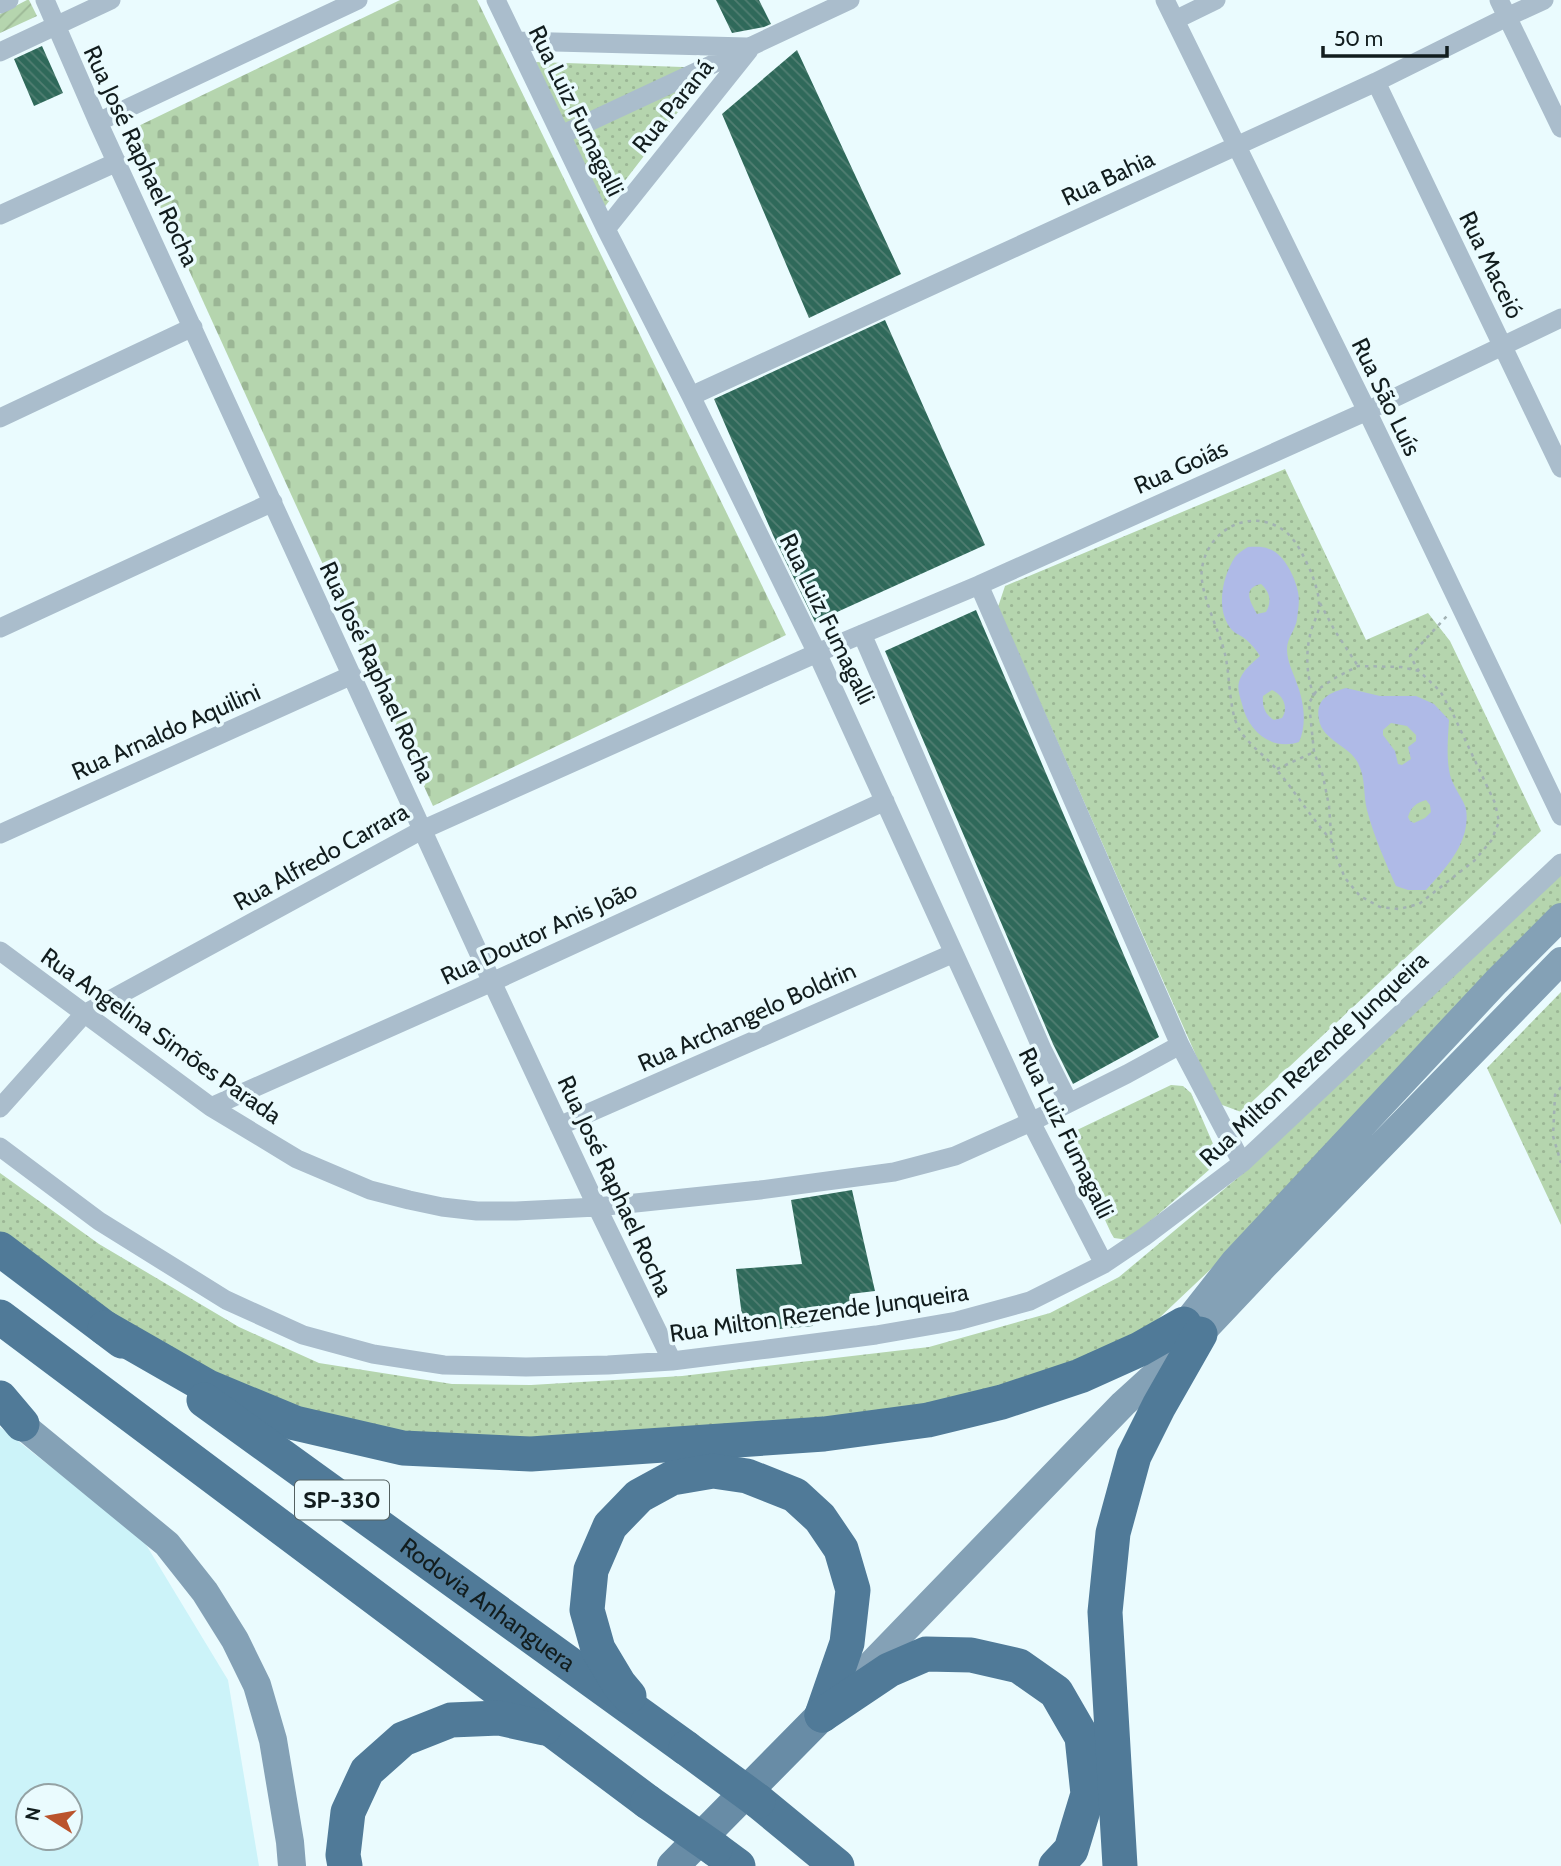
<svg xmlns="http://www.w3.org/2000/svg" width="1561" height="1866" viewBox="0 0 1561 1866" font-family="Cabin,sans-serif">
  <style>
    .built { fill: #ccf3f9; fill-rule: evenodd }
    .cemetery { fill: url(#cemetery-stones) }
    .park { fill: url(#park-dots) }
    .garden { fill: url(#garden-furrows) }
    .water { fill: #afbae7; fill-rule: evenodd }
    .building { fill: url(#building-back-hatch) }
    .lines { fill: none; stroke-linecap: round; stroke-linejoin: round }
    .path { stroke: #a2b1b3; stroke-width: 2.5; stroke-dasharray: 3.5 5; stroke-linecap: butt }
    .street { stroke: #aabdcc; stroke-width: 19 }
    .secondary { stroke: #84a1b6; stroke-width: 28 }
    .primary { stroke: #688ca6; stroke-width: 32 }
    .highway { stroke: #507a98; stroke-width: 35 }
    .highway-bridge { stroke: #507a98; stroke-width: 35 }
    .labels { text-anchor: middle; stroke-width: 7; stroke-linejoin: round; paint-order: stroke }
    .shield { fill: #eafbfe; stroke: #536061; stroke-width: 2 }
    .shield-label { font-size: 23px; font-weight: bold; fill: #121d1e }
    .street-label { font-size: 24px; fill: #121d1e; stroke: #eafbfe }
  </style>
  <defs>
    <pattern id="cemetery-stones" width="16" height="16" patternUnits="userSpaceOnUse" patternTransform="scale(1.75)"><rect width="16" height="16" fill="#b5d5ae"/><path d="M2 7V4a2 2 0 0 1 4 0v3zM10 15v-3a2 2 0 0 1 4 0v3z" fill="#9bb695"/></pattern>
    <pattern id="park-dots" width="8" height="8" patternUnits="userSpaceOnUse" patternTransform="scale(1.75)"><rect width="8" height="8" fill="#b5d5ae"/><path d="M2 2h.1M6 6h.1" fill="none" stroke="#9bb695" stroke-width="1.8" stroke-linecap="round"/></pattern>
    <pattern id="garden-furrows" width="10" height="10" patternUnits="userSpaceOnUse" patternTransform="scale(1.75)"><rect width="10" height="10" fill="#b5d5ae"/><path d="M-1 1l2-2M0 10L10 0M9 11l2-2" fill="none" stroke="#9bb695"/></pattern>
    <pattern id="building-back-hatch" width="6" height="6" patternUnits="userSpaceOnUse" patternTransform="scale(1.75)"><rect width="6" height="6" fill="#2f695a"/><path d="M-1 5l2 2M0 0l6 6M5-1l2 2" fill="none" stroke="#517e72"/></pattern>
  </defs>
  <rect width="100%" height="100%" fill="#eafbfe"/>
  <path class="built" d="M0,1427l142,111 86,142 31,186h-259zM28,1796h42v42h-42z"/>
  <path class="cemetery" d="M400,0h77l309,635 -353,171 -307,-674z"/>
  <path class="park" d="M536,62l176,6 -109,141z
    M1285,469l81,171 62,-27 22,28 91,190 -300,281 -24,-9 -219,-496 7,-21z
    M1561,874v33l-349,361 -55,52 -46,32 -109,40 -137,30 -249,17h-215l-196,-61 -205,-137v-68l99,71 140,83 80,36 133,21 79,1 151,-9 247,-29 121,-34 69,-36 128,-107z
    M1561,992v233l-74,-157z
    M1171,1085l12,1 8,7 26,60 -3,11 -4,5 -81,71 -15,-2 -3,-5 -41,-90 1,-8 6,-5z"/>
  <path class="garden" d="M27,0h2l8,16 -37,17v-19z"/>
  <path class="water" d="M1248,547c7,0 14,-1 21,2 15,5 26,28 29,43 2,8 0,19 -1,27 -1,10 -10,19 -10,30 0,13 6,23 10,35 7,18 10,41 2,58 -28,9 -51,-11 -57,-38 -2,-7 -5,-15 -3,-22 3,-11 13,-19 21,-26 -5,-8 -11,-15 -19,-20 -5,-3 -5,-2 -9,-6 -17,-19 -10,-53 3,-73 3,-4 8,-7 13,-10zM1261,584c9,8 11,17 5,28l-9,2c-7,-12 -15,-26 4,-30zM1272,690c11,5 17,17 10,28l-8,2c-9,-5 -12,-14 -11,-24z
    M1346,688l34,8h36l18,8 15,16c-1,18 -3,38 1,55 3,12 14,25 16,34 5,33 -20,59 -40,81h-18l-12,-4c-11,-25 -22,-49 -29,-76 -4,-16 -1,-31 -9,-47 -8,-17 -35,-22 -39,-43 -4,-21 10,-27 27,-32zM1391,723l16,3 9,9v6l-8,6 3,12 -9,6 -4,-1 -3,-13 -12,-16v-5zM1426,800l4,5 1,7 -6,6 -11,5 -4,-2 -2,-4c3,-10 8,-14 18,-17z"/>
  <path class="building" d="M716,0h43l12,24 -7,3 -32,6z
    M42,46l21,47 -29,13 -20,-47z
    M797,50l104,224 -92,44 -87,-204z
    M885,320l100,225 -170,77 -42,-87 -59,-136z
    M976,610l183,427 -86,47 -20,-40 -168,-393z
    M852,1190l23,101 -25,3 3,16 -42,7 2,9 -69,6 -8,-63 66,-5 -11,-64z"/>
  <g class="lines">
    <path class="path" d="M1320,603l15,28 23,35
      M1419,671l-18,-4 -43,-1 -23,12 -18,12 -8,13 5,49 9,24 6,30 3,41 13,31 15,18 20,11 19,2 20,-5 55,-43 17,-20 8,-19 -4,-19 -43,-91 -12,-21 -21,-20 -9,-15 37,-40
      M1314,696c-8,-21 -9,-46 -2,-68 2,-7 8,-17 7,-25 0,-9 -5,-23 -8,-31 -6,-13 -14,-31 -25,-40 -33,-26 -78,-4 -84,36 -4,22 18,64 23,86 5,21 4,55 13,73 9,17 27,28 39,43 19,23 35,49 55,71
      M1277,769l37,-17
      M1561,1087l-6,8 -2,41 8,27"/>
    <path class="street" d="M45,0l53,122 394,860 105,225 75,154
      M496,0l110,229 85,167 126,257 214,469 73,142
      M1165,0l202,411 194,405
      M1499,0l62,128
      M0,4l9,-4
      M1175,20l41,-20
      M516,41l231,6
      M0,52l111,-52
      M1376,82l185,386
      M98,122l260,-122
      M561,135l289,-135
      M0,215l117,-53
      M606,229l143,-179
      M691,396l685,-314 131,-65 37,-17
      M0,418l193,-91
      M979,585l201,460 62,118
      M0,628l273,-126
      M862,634l180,415 27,54
      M0,834l352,-159
      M0,951l211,156 86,52 73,31 39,10 33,7 35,4h39l81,-4 163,-17 134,-18 61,-16 76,-34 96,-48 53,-29
      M211,1107l281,-125 393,-181
      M0,1108l84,-94 338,-184 395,-177 162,-68 388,-174 194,-93
      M559,1126l395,-173
      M0,1147l99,74 127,79 77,35 70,19 71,11 82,2 82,-2 64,-4 96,-12 108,-14 81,-14 73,-20 74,-37 40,-27 98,-74 319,-300"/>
    <path class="secondary" d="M1172,1341l63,-80 261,-279 65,-65
      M5,1411l162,133 38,48 30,48 22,45 16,55 17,102 2,24
      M855,1681l268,-277 77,-70 65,-69 296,-304"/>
    <path class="primary" d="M673,1866l149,-151"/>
    <g class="highway">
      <path d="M0,1249l122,92"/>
      <path d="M0,1317l648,485"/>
      <path d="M105,1328l103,59 87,36 108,25 128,6 293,-20 104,-14 74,-18 78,-26 60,-27 44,-25"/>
      <path d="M0,1398l22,26"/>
      <path id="s1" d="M204,1400l482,348"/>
      <path d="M629,1696l-10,-12 -21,-35 -11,-39 4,-40 19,-44 29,-30 33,-18 41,-7 34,5 48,19 25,23 21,31 12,41 -6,53 -25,72"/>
      <path d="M822,1715l67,-45 37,-16 45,1 48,11 37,26 26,45 6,57 -17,56 -15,16"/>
      <path d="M758,1801l79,65"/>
      <path d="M715,1849l23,17"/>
      <path d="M345,1866l-2,-11 5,-43 19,-41 36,-32 48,-19 48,-2 45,10"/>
      <path d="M1120,1866l-15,-254 8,-79 21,-77 25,-50 41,-72"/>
    </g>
    <path class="highway-bridge" d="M686,1748l72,53
      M648,1802l67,47"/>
  </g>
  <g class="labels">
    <rect class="shield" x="295" y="1480.5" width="94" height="39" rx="5"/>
    <g class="shield-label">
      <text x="342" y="1508">SP-330</text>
    </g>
    <g class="street-label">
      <text transform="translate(673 106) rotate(-51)" y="8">Rua Paraná</text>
      <text transform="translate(576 111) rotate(64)" y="8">Rua Luiz Fumagalli</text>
      <text transform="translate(141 156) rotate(65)" y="8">Rua José Raphael Rocha</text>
      <text transform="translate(1108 178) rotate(-25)" y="8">Rua Bahia</text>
      <text transform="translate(1491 265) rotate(64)" y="8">Rua Maceió</text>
      <text transform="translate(1386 397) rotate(64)" y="8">Rua São Luís</text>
      <text transform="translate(1181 467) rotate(-24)" y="8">Rua Goiás</text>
      <text transform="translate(827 619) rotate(64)" y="8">Rua Luiz Fumagalli</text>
      <text transform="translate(377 672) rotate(65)" y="8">Rua José Raphael Rocha</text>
      <text transform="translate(166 732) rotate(-24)" y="8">Rua Arnaldo Aquilini</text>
      <text transform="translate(321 857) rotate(-29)" y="8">Rua Alfredo Carrara</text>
      <text transform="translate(539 933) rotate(-25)" y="8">Rua Doutor Anis João</text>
      <text transform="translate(747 1017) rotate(-24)" y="8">Rua Archangelo Boldrin</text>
      <text transform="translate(161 1036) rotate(35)" y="8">Rua Angelina Simões Parada</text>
      <text transform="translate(1314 1059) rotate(-43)" y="8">Rua Milton Rezende Junqueira</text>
      <text transform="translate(1066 1133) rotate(64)" y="8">Rua Luiz Fumagalli</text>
      <text transform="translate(615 1186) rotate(65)" y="8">Rua José Raphael Rocha</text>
      <text transform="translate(819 1313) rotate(-8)" y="8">Rua Milton Rezende Junqueira</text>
      <text dy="8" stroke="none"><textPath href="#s1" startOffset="350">Rodovia Anhanguera</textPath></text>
    </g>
  </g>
  <g transform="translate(49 1817) rotate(281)"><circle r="33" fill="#eafbfe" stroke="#94a2a4" stroke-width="2"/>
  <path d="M0-5L12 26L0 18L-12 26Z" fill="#ba532c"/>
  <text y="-10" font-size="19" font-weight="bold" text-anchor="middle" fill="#121d1e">N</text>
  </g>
  <path d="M1323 46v10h124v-10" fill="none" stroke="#121d1e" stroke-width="3.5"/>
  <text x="1334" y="46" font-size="21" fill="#121d1e" stroke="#eafbfe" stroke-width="5" paint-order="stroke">50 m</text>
</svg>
